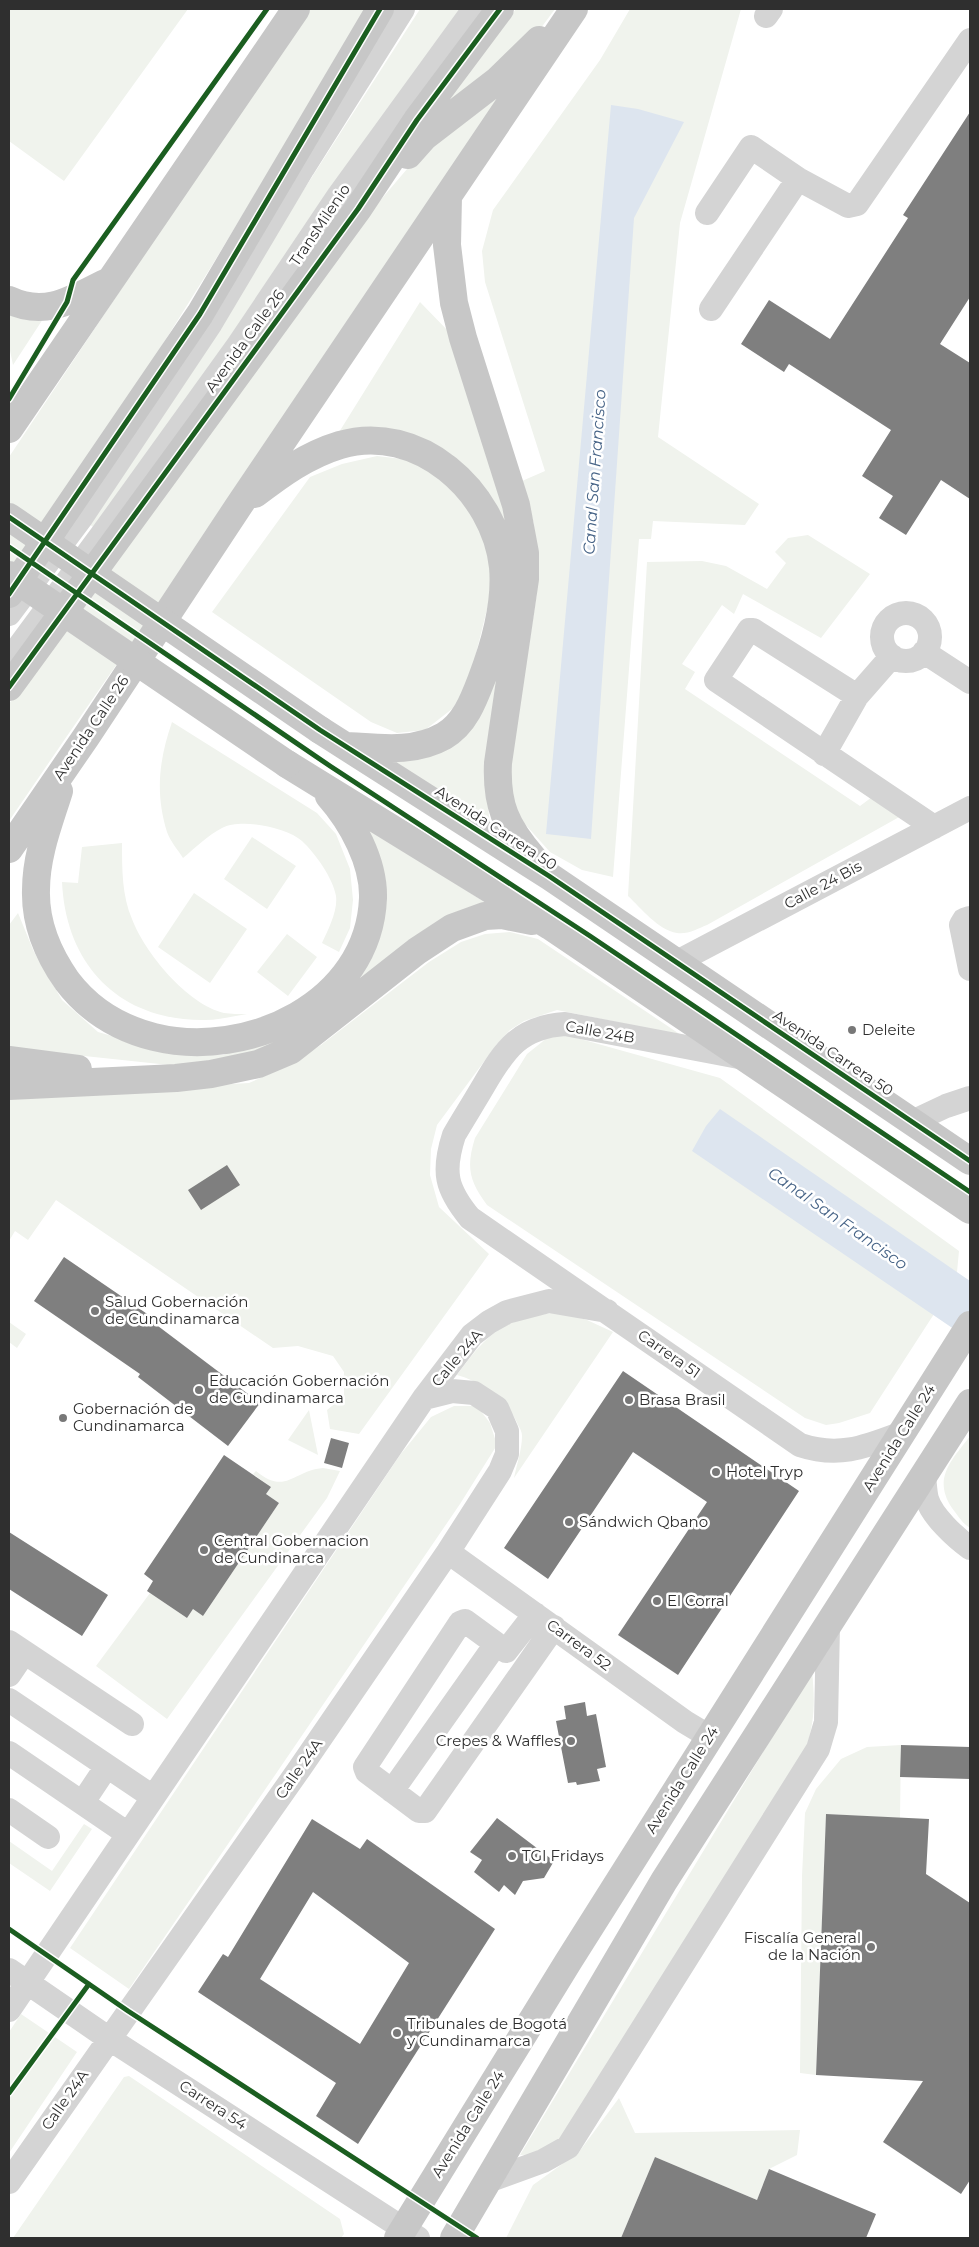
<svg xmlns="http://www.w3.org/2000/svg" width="979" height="2247" viewBox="0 0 979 2247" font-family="Montserrat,sans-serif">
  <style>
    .green { fill: #f0f3ed }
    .water { fill: #dde5ef }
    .building { fill: #7f7f7f; fill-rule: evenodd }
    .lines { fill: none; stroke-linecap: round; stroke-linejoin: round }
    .minor { stroke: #d4d4d4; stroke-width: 24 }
    .major { stroke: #c7c7c7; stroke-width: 28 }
    .major-bridge { stroke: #c7c7c7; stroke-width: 28 }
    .cycleway-casing { stroke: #fff; stroke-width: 8 }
    .cycleway { stroke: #1b5e20; stroke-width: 5 }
    .poi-dot { fill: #787878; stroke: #fff; stroke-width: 2 }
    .labels { text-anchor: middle; stroke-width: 5; stroke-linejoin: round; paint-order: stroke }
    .street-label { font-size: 15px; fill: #2f2f2f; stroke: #fff }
    .poi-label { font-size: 15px; fill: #2f2f2f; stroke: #fff; text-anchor: start }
    .water-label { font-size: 16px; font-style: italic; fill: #476487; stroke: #fff }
  </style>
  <rect width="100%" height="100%" fill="#fff"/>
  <path class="green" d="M9,9h179l-124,172 -55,-40z
    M308,9h59l-156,258 -97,155 -105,152v-117z
    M420,9h43l-363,523 -11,-8z
    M516,9h39l-17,23 -100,81 47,-65z
    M630,9h111l-61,214 -22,214 101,67 -14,21 -92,-4 -2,18h-12l-26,338 -31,-7 -32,-18 -26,-29 -14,-23 2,-47 25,-160 -3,-69 -12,-43 23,-10 -60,-189 -3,-31 11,-41 107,-150z
    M518,85l-451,651 -58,85v-117l11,-17 347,-471 46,-54 46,-41z
    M420,302l33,34 62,203 -29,249 4,37 -102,-65 65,-17 55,-141 -53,-138 -119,-27z
    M9,309l34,10 -30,46 -4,-19z
    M377,456l34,4 35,21 28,31 14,37 4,40 -24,97 -16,23 -27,21 -28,3 -26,-11 -159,-110 98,-135 32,-13z
    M808,535l62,39 -49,64 -78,-44 -9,20 -12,-9 -40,59 13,8 -10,17 175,117 12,-9 29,19 -194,109c-8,3 -20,10 -30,8 -19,-3 -36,-25 -49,-37l19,-334 55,-1 24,5 41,23 19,-26 -11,-11 13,-14z
    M172,722l145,91 19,21 14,35 3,31 -3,28 -11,24 -17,-9c6,-13 16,-32 14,-47 -3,-18 -21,-43 -34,-55 -16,-14 -61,-23 -80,-13 -14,7 -27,20 -39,30 -5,-8 -13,-17 -16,-26 -12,-39 -8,-72 5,-110z
    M364,825l125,80 -209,136 -27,15 -65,11 -179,-19v-123l9,-12 16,39 28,48 36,32 59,17 31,6h35l40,-12 100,-74z
    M252,837l44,29 -29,43 -43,-30z
    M122,843c0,26 0,53 10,76 13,34 55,85 92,94 7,1 15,1 23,1 -14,2 -28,6 -42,6 -85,1 -139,-54 -143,-138l16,1 4,-36z
    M194,893l53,36 -37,54 -52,-36z
    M510,932l28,7 143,96 -124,-25 -33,11 -14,9 -13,14 -60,81 -6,24 -1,26 9,32 50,47 -130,180 -29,-5 -3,-19 17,-14v-24l-11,-16 -35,-10 -25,2 -217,-148 -28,40 -13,-9 -6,10v-144l240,-14 25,-11 47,-27 108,-83 32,-20 24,-8z
    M287,934l30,23 -29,39 -31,-24z
    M566,1035l154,43 239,173 -2,21 -23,42 -64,99 -31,10 -13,2 -21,-7 -318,-213c-18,-24 -21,-38 -12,-67l52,-84 20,-16z
    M558,1312l29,8 26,12 -99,146c3,-14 8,-29 8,-42 0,-4 -2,-8 -4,-11 -11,-27 -34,-42 -61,-50 33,-45 45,-55 101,-63z
    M9,1322l17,12 -9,14 -8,-6z
    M454,1406h23l13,17 7,22 -37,59 -331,485 -59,-41 330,-493 31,-38z
    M309,1410l9,45 -30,-15z
    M970,1436v92c-8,-5 -12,-12 -18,-20 -20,-30 0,-48 18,-72z
    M323,1468l17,3 -13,27 -160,221 -71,-53 54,-73 37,25 6,-9 10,7 76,-113 -13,-9 5,-7 -18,-13 3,-3c30,25 38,-1 67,-3z
    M812,1671c3,30 3,49 -6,78l-240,390 -24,15 -22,1z
    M901,1745l-1,73 -74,-4 -10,261 -16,-2 2,-197 3,-63 11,-24 25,-30 26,-12z
    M84,1824l8,5 -42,62 -41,-28v-22l43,30z
    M21,2014l56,38 -68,101v-121z
    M129,2076l211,143 4,15 -3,4h-328l111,-161z
    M619,2098l16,35 165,-3 -3,25 -28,14 -12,31 -102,-43 -34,81h-115l27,-53 46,-33z"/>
  <path class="water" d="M611,105l27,4 46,13 -50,96 -43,621 -45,-5z
    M720,1109l250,172v59l-278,-189 14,-25z"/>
  <path class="building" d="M970,112v185l-30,47 30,19v136l-29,-19 -35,55 -27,-17 14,-22 -31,-20 29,-46 -102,-66 -5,8 -43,-28 28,-44 61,39 78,-121 -5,-3z
    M227,1165l13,20 -39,25 -13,-20z
    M64,1257l92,63 -2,3 106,80 -32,43 -90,-69 2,-3 -106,-73z
    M623,1371l176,120 -121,184 -60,-40 89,-133 -74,-50 -85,127 -44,-31z
    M331,1438l18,5 -7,25 -18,-5z
    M224,1455l47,32 -5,7 13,9 -76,113 -10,-7 -6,9 -40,-27 6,-10 -9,-7z
    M9,1532l99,63 -26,41 -73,-47z
    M585,1702l2,14 9,-2 10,53 -9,2 3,12 -23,4 -1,-3 -8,1 -12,-62 10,-2 -2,-13z
    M901,1745l69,2v32l-70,-2z
    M826,1814l103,5 -3,55 44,29v277l-9,14 -78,-52 40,-61 -107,-6z
    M497,1818l57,43 -10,17 -21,3 -8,14 -11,-10 -5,7 -25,-20 8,-12 -12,-8z
    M312,1819l48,30 7,-10 128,90 -137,215 -42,-28 20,-33 -138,-91 25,-38 5,3zM313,1892l96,71 -49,81 -100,-65z
    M655,2157l102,43 12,-31 107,45 -10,24h-245z"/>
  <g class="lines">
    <path class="minor" d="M766,16l5,-7
      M707,213l44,-66 47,32 50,27 9,-2 113,-164
      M711,309l87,-130
      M882 637a24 24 0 1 1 48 0a24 24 0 1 1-48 0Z
      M9,614l72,-96 130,-195 92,-155 100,-159
      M924,652l46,30
      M9,660l94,-127 136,-189 100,-149 135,-186
      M857,696l-104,-66h-4l-33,50 218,147
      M824,754l33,-58 35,-40
      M970,918l-6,2 -3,5 9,44
      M677,962l293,-154
      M744,1058l-179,-34c-45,3 -60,25 -81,61 -10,17 -20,33 -30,50 -12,37 -8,54 16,83l330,227c39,13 65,2 102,-12
      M912,1122l34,-16 24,-8
      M924,1476c1,7 1,16 3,23 5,17 29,39 43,49
      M448,1552l237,170 25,15
      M535,1614l-29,37 -41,-30 -5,2 -95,144 2,5 52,39h6l129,-184
      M9,1642l123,82
      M9,1675l15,-22
      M9,1700l144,97
      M9,1753l119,81
      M392,1791l104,-147
      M83,1802l24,-36
      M9,1810l39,27
      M9,1970l99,68 310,200
      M9,2010l415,-612 48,-63 17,-13 18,-10 42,-11 58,10
      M488,2181l55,-20 25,-14 250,-398 8,-27 2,-96
      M9,2182l291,-414 148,-216 52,-81 7,-17v-23l-10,-23 -23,-15 -22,-2 -28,7"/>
    <path class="major" d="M408,155l16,-18 74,-57 41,-40
      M448,196l-1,49 7,58 9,35 53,167 9,48v26l-27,184c-2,42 8,64 35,95
      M9,300c38,18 65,-2 100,-19
      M9,429l287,-420
      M255,494c26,-20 52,-39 85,-49 78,-23 155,46 163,122 3,35 -8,77 -21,111 -8,21 -17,46 -38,58 -30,17 -63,12 -96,10
      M9,594l191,-280 180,-305
      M9,687l349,-478 59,-89 83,-111
      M320,730l229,146 421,285
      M287,764l263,162 420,284
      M59,791c-10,32 -23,64 -23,99 -1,33 12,64 31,91 22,29 51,47 87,56 93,23 215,-33 219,-139 1,-36 -21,-76 -44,-102
      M9,849l77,-112 152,-230 336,-498
      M9,1060l69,9
      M9,1086l167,-8 35,-4 47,-10 33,-14 126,-99 35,-23 33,-12 17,-1 30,6
      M398,2238l170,-276 402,-637
      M454,2238l210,-357 306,-478"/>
    <path class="major-bridge" d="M9,517l311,213
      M9,575l278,189"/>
    <defs>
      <path id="cycleway" d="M9,399l58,-97 6,-22 194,-271
        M9,517l311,213 229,146 421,285
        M9,547l321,219 260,170 380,256
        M9,594l191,-280 180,-305
        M9,687l349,-478 59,-89 83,-111
        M9,1929l119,82 349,227
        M9,2093l80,-109"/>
    </defs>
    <use href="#cycleway" class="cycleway-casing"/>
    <use href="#cycleway" class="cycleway"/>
  </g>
  <g class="poi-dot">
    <circle cx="852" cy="1030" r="5"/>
    <circle cx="95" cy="1311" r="5"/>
    <circle cx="199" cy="1390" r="5"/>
    <circle cx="629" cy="1400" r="5"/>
    <circle cx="63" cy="1418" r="5"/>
    <circle cx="716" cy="1472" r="5"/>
    <circle cx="569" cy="1522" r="5"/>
    <circle cx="204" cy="1550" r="5"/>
    <circle cx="657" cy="1601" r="5"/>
    <circle cx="571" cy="1741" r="5"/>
    <circle cx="512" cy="1856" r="5"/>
    <circle cx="871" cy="1947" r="5"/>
    <circle cx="397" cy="2033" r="5"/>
  </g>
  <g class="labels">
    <g class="street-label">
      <text transform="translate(320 225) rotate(-56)" y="5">TransMilenio</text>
      <text transform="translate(245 341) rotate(-54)" y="5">Avenida Calle 26</text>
      <text transform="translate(91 728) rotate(-56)" y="5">Avenida Calle 26</text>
      <text transform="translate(496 828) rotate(33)" y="5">Avenida Carrera 50</text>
      <text transform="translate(823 885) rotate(-28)" y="5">Calle 24 Bis</text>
      <text transform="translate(600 1032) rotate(10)" y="5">Calle 24B</text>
      <text transform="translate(833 1053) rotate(34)" y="5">Avenida Carrera 50</text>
      <text transform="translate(669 1354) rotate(35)" y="5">Carrera 51</text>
      <text transform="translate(457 1358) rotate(-50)" y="5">Calle 24A</text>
      <text transform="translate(899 1438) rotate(-58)" y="5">Avenida Calle 24</text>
      <text transform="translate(579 1645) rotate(36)" y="5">Carrera 52</text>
      <text transform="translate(299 1769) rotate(-55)" y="5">Calle 24A</text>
      <text transform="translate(682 1780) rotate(-58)" y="5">Avenida Calle 24</text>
      <text transform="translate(65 2100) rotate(-55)" y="5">Calle 24A</text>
      <text transform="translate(213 2105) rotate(33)" y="5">Carrera 54</text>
      <text transform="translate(468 2124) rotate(-58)" y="5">Avenida Calle 24</text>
    </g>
    <g class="poi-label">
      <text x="862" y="1035">Deleite</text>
      <text x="105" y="1307">Salud Gobernación<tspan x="105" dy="17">de Cundinamarca</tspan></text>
      <text x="209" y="1386">Educación Gobernación<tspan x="209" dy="17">de Cundinamarca</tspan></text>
      <text x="639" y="1405">Brasa Brasil</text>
      <text x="73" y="1414">Gobernación de<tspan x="73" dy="17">Cundinamarca</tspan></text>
      <text x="726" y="1477">Hotel Tryp</text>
      <text x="579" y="1527">Sándwich Qbano</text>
      <text x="214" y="1546">Central Gobernacion<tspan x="214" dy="17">de Cundinarca</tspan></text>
      <text x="667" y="1606">El Corral</text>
      <text x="561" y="1746" text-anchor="end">Crepes &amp; Waffles</text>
      <text x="522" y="1861">TGI Fridays</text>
      <text x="861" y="1943" text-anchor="end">Fiscalía General<tspan x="861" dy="17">de la Nación</tspan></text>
      <text x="407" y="2029">Tribunales de Bogotá<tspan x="407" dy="17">y Cundinamarca</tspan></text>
    </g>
    <g class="water-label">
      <text transform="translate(594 472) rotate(-86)" y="6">Canal San Francisco</text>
      <text transform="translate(838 1218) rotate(35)" y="6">Canal San Francisco</text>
    </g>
  </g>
  <rect width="979" height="2247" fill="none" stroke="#2f2f2f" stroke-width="20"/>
</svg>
